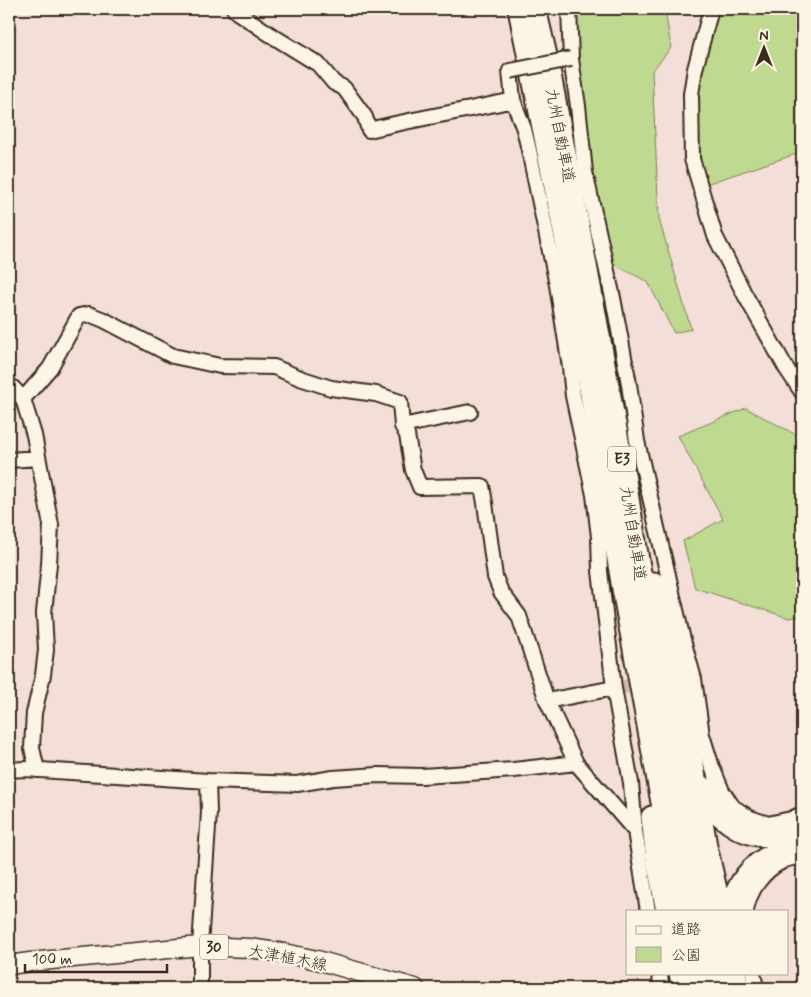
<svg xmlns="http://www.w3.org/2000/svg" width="811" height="997" viewBox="0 0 811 997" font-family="Mynerve,'Klee One',sans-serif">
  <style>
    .green { fill: #bfd990; stroke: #7d8257 }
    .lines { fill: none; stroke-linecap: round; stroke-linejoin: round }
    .minor-tunnel { stroke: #cfbab3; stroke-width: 14; stroke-dasharray: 14 7; stroke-linecap: butt }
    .minor-casing { stroke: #3b2a1e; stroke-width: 18 }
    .major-casing { stroke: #3b2a1e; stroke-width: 21 }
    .highway-casing { stroke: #3b2a1e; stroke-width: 25 }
    .minor { stroke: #fcf5e5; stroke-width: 14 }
    .major { stroke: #fcf5e5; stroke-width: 18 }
    .highway { stroke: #fcf5e5; stroke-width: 21 }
    .minor-bridge-casing { stroke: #3b2a1e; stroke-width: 18; stroke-linecap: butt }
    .minor-bridge { stroke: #fcf5e5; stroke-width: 14 }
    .labels { text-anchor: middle; stroke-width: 4.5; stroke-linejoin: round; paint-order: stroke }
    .shield { fill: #fcf5e5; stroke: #75675a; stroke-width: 1 }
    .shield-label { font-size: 15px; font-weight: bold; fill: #3b2a1e }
    .street-label { font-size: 16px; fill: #3b2a1e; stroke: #fcf5e5 }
  </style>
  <rect width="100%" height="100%" fill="#f4ded8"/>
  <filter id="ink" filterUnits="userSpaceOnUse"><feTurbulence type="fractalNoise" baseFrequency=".02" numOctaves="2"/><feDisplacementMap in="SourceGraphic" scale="10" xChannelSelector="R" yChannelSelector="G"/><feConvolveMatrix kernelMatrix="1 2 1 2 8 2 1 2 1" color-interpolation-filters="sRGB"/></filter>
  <g filter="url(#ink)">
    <path class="green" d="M577,9h88l6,39 -19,23 7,148 32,110 -17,4 -26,-51 -54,-28 -33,-237z
      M717,9h85v143l-99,33 -7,-86z
      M746,408l56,30v178l-13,2 -94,-30 -12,-47 40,-22 -45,-83z"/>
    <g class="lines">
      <path class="minor-tunnel" d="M614,688l34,-4"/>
      <defs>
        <path id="minor" d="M234,9l3,3 34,23 47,29 16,19 10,5 21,29 4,13c48,-12 96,-19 144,-30
          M569,9l2,50 7,47 7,66 28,126 16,86 8,57 46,199 11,39 8,56 10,32 10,24 11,16 17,11 18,6 23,-5 11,-5
          M711,9l-16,60 -4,25 1,65 23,77 30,59 41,73 16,24
          M510,71l3,29 11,29 5,21 28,135 13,82 3,29 21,99 5,42 1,34 14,117 17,95 4,48 13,80
          M9,385l4,3 10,11
          M402,426l68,-14
          M9,460l29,-2
          M547,701l67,-13
          M9,770l16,-1 183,12 89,3 36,-6 45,-3 44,1 92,-6 62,-7
          M37,770l-5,-22 2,-35 9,-38 3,-25 -2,-37 5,-49 2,-39 -17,-90 -11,-36 27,-31 29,-52 10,-2 15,6 69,36 47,10 54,1 26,11 31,10 45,6 24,8 2,24 5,9 6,35 7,17 62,-1 3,17 10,74 6,15 18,24 28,85 29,62 59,68
          M746,911c3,-21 18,-41 37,-50 5,-3 13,-3 19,-5
          M660,973l1,15
          M753,973l3,15
          M200,988v-42l9,-134 -1,-31"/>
        <path id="major" d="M9,965l21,-3 170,-16 49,2 35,5 33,7 98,28"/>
        <path id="highway" d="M519,9l46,227 58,353 49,268 12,54
          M535,9l13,55 46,244 30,166 32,197 33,178 14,62
          M654,583l16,60 17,86 19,117 15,65
          M702,787c12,30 40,51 73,49 10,-1 18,-3 27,-6
          M652,817l5,42 10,52
          M730,911c9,-38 34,-59 72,-66
          M680,973l3,15
          M698,973l3,15
          M716,973l4,15
          M735,973l3,15"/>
      </defs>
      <use href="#minor" class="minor-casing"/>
      <use href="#major" class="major-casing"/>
      <use href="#highway" class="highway-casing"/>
      <use href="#minor" class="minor"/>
      <use href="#major" class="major"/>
      <use href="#highway" class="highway"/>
      <defs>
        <path id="minor-bridge" d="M510,71l61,-12"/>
      </defs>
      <use href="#minor-bridge" class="minor-bridge-casing"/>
      <use href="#minor-bridge" class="minor-bridge"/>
    </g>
  </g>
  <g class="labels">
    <g class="shield">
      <rect x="608" y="446.5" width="28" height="25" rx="4"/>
      <rect x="200" y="934.5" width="28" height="25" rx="4"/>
    </g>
    <g class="shield-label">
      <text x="622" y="464">E3</text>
      <text x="214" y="952">30</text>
    </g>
    <g class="street-label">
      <text transform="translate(561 135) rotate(79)" y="6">九州自動車道</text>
      <text transform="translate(634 533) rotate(81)" y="6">九州自動車道</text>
      <text transform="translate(288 957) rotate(11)" y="6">大津植木線</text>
    </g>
  </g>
  <rect width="811" height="997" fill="none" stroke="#fcf5e5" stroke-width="30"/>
  <rect x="15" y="15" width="781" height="967" fill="none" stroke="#3b2a1e" stroke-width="2" filter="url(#ink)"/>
  <rect x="626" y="910" width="162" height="65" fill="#fcf5e5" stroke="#afa495"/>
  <rect x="636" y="926" width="25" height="8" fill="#fcf5e5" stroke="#afa495"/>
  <text x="671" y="934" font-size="15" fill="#3b2a1e">道路</text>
  <rect x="636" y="947" width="25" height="15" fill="#bfd990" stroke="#afa495"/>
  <text x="671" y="960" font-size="15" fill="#3b2a1e">公園</text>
  <g transform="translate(764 48)" stroke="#fcf5e5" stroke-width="4" paint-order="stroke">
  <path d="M0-4L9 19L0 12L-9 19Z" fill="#3b2a1e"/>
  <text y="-8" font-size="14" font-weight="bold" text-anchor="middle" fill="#3b2a1e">N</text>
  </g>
  <path d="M25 964v8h142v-8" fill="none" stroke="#3b2a1e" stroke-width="2.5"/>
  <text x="32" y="964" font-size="15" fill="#3b2a1e" stroke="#fcf5e5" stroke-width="4" paint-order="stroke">100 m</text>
</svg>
